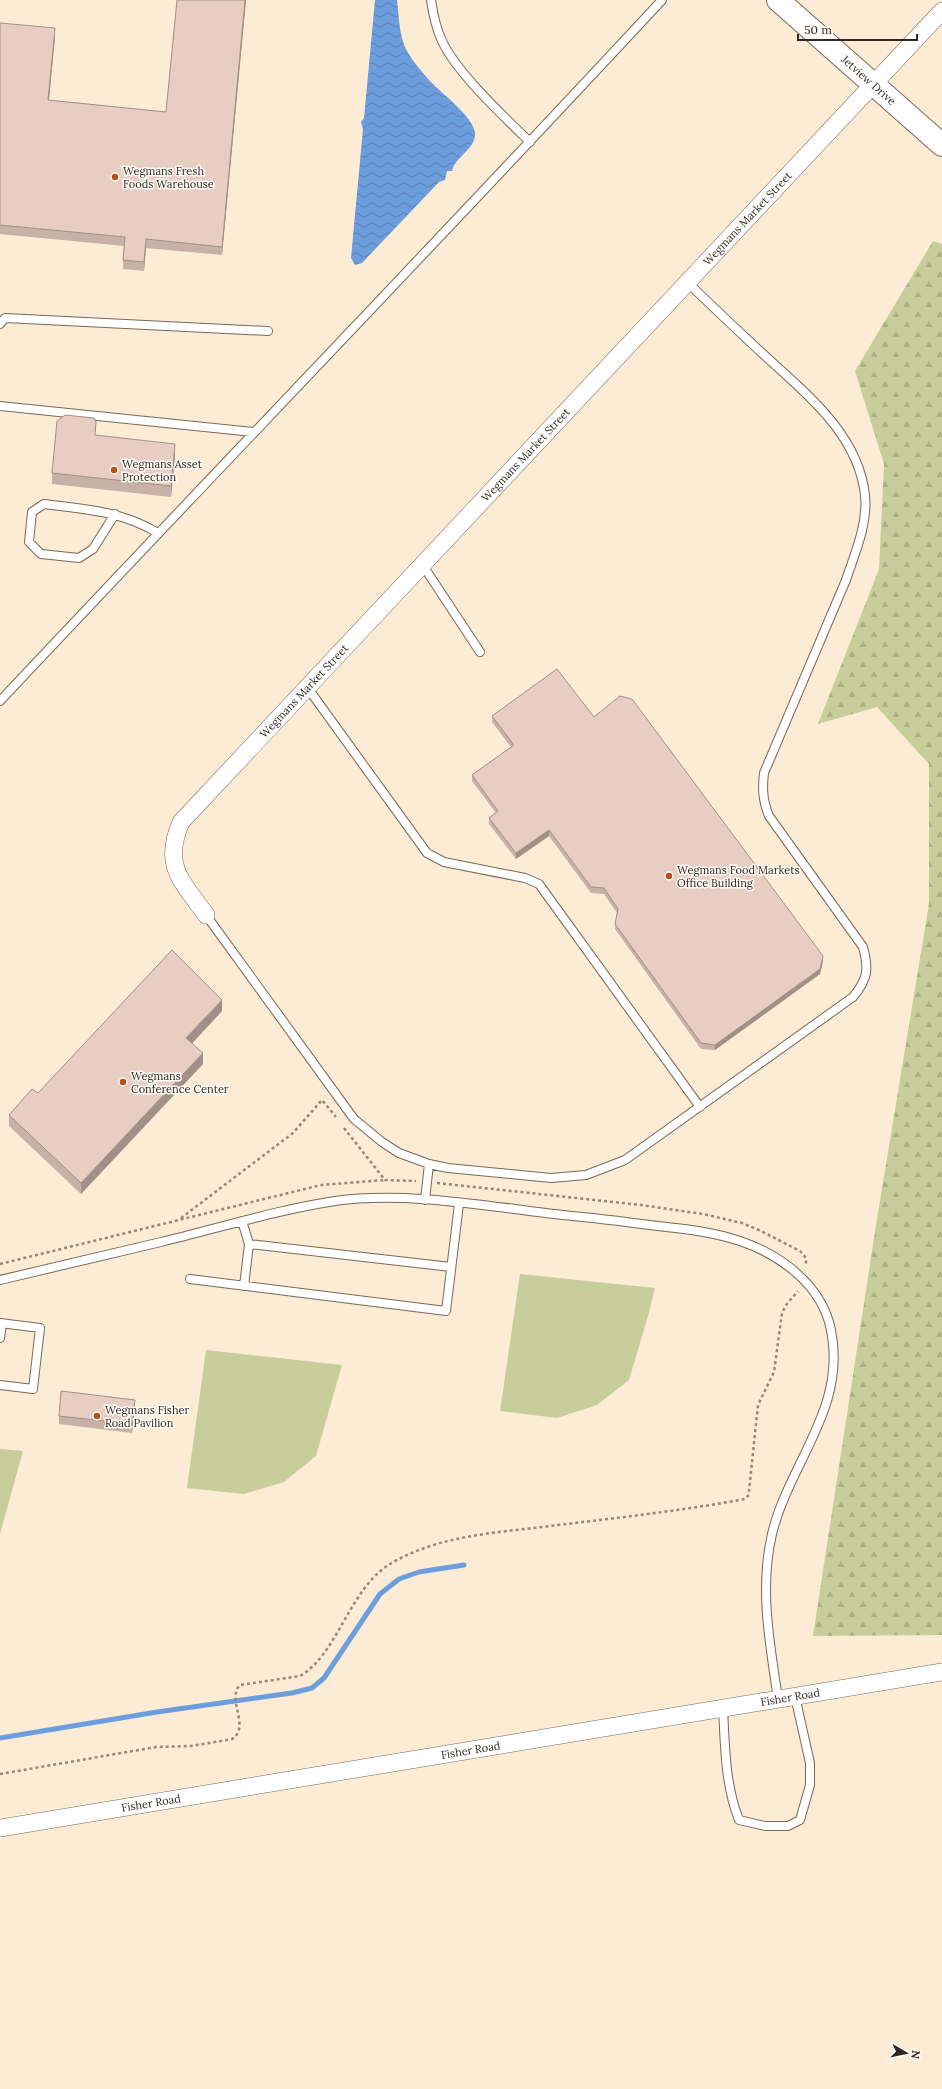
<svg xmlns="http://www.w3.org/2000/svg" width="942" height="2089" viewBox="0 0 942 2089" font-family="Lora,serif">
  <style>
    .forest { fill: url(#forest-firs) }
    .green { fill: #c7ce9b }
    .water { fill: url(#water-waves) }
    .lines { fill: none; stroke-linecap: round; stroke-linejoin: round }
    .stream { stroke: #6c9edd; stroke-width: 5 }
    .lane-casing { stroke: #776955; stroke-width: 10 }
    .street-casing { stroke: #776955; stroke-width: 18 }
    .secondary-casing { stroke: #776955; stroke-width: 24 }
    .path { stroke: #938879; stroke-width: 2.5; stroke-dasharray: 3 3; stroke-linecap: butt }
    .lane { stroke: #fff; stroke-width: 8 }
    .street { stroke: #fff; stroke-width: 17 }
    .secondary { stroke: #fff; stroke-width: 22 }
    .wall { fill: #c8b1a7 }
    .shaded-wall { fill: #a29088 }
    .building { fill: #e8cec2; stroke: #a29088 }
    .poi-dot { fill: #b55021; stroke: #fefbf6; stroke-width: 1.5 }
    .labels { text-anchor: middle; stroke-width: 3; stroke-linejoin: round; paint-order: stroke }
    .street-label { font-size: 11px; fill: #2e2820; stroke: #fefbf6 }
    .poi-label { font-size: 11px; fill: #2e2820; stroke: #fefbf6; text-anchor: start }
  </style>
  <defs>
    <pattern id="forest-firs" width="22" height="20" patternUnits="userSpaceOnUse"><rect width="22" height="20" fill="#c7ce9b"/><path d="M5 1l3.5 6h-7zM16 11l3.5 6h-7z" fill="#abb185"/></pattern>
    <pattern id="water-waves" width="16" height="10" patternUnits="userSpaceOnUse"><rect width="16" height="10" fill="#6c9edd"/><path d="M0 5q4-4 8 0t8 0" fill="none" stroke="#5981b3"/></pattern>
  </defs>
  <rect width="100%" height="100%" fill="#fcebd5"/>
  <path class="forest" d="M933,241l9,3v1391l-129,1 63,-411 53,-321v-140l-52,-57 -59,17 61,-155 5,-105 -29,-93z"/>
  <path class="green" d="M520,1274l135,14 -7,28 -19,64 -32,25 -40,13 -57,-7z
    M206,1350l136,15 -26,91 -32,26 -40,12 -57,-6z
    M0,1449l23,2 -23,83z"/>
  <path class="water" d="M375,0h22c2,16 2,37 10,51 7,12 17,24 27,34 11,11 39,32 41,48 1,16 -20,24 -23,38h-5l-2,9 -6,2 -77,81 -7,2 -4,-7 12,-129 -2,-7 3,-4z"/>
  <g class="lines">
    <path class="stream" d="M0,1738l157,-26 135,-19 20,-5 12,-10 56,-84 19,-15 20,-7 45,-7"/>
    <defs>
      <path id="lane" d="M431,0c2,14 5,28 11,41 15,32 62,76 88,101
        M0,324l5,-6 263,13
        M0,406l253,26
        M115,514l-22,35 -14,9 -38,-4 -12,-12 3,-30 12,-8c40,5 78,7 114,29
        M422,564l58,88
        M307,687l120,166 17,9 81,16 14,6 161,223
        M0,701c220,-234 443,-465 662,-701
        M206,915l148,204 28,23 17,11 30,11 19,4 103,10 35,-3 39,-15 228,-163c15,-18 16,-28 10,-50l-94,-131c-6,-15 -7,-26 -5,-43l82,-193c9,-27 22,-56 19,-85 -7,-62 -60,-102 -103,-142 -25,-23 -50,-47 -75,-71
        M425,1200l4,-36
        M242,1221l7,23
        M190,1279l256,32 13,-107
        M0,1280c54,-13 108,-25 161,-38 58,-14 115,-32 174,-41 72,-10 156,6 228,14 32,3 64,7 95,11 28,3 55,6 82,15 41,14 82,44 91,89 16,79 -42,133 -59,204 -13,55 -2,110 6,165
        M244,1286l5,-42 202,23
        M0,1323l40,5 -7,61 -33,-4
        M0,1338l2,-15
        M723,1708c2,37 2,77 16,112l26,6h23l12,-6 10,-35v-22l-15,-67"/>
      <g id="street">
        <path id="s1" d="M206,915c-24,-34 -44,-49 -25,-93l761,-811"/>
        <path id="s2" d="M0,1828l942,-156"/>
      </g>
      <g id="secondary">
        <path id="s3" d="M778,0l164,145"/>
      </g>
    </defs>
    <use href="#lane" class="lane-casing"/>
    <use href="#street" class="street-casing"/>
    <use href="#secondary" class="secondary-casing"/>
    <path class="path" d="M344,1128l41,52 31,1
      M437,1183l204,22 62,9 39,9 19,8 39,20 6,7v7
      M181,1218l112,-85 29,-33 14,17
      M0,1264l321,-79 64,-5
      M0,1774l156,-27 35,-1 41,-7c19,-12 -6,-40 8,-54l60,-9c38,-22 49,-87 90,-112 49,-29 105,-31 160,-38 65,-8 130,-15 195,-27l3,-3 1,-5 9,-86 16,-33 8,-59 4,-8 12,-14"/>
    <use href="#lane" class="lane"/>
    <use href="#street" class="street"/>
    <use href="#secondary" class="secondary"/>
  </g>
  <path class="wall" d="M177,0h69l-24,255 -76,-7 -2,23 -21,-2v-9l1,-14 -124,-12v-211l55,14 -6,63 117,12z
    M96,436l79,19 -4,42 -119,-13v-11z
    M492,716l102,1 229,244 -3,13 -105,76 -14,-1 -86,-120v-5l2,-11 -13,-19 -13,-1 -42,-57 -33,23 -27,-35v-6l7,-5 -24,-32v-6l39,-28 -19,-25z
    M222,1011l-30,32 11,21 -122,130 -72,-68v-11l29,-22z
    M135,1408l-3,25 -73,-9v-8z"/>
  <path class="shaded-wall" d="M245,0h1l-24,255v-8z
    M55,28v9l-7,72v-9z
    M146,239v9l-2,23v-9z
    M175,444v11l-4,42v-11z
    M549,830v6l-33,23v-6z
    M823,956v5l-3,13 -105,76v-5z
    M222,1000v11l-36,39v-12z
    M203,1053v11l-122,130v-11z
    M135,1400v8l-3,25v-9z"/>
  <path class="building" d="M177,0h68l-23,247 -76,-8 -2,23 -21,-2 2,-23 -125,-12v-202l55,5 -7,72 118,12z
    M65,415l29,3 2,4 -1,13 80,9 -4,42 -119,-13 5,-52z
    M557,669l37,48 26,-21 12,3 191,257 -3,13 -105,76 -14,-2 -86,-119 3,-15 -14,-21 -13,-1 -42,-57 -33,23 -27,-35 9,-7 -26,-36 42,-30 -22,-29z
    M172,950l50,50 -36,38 17,15 -122,130 -72,-68 23,-26 6,4z
    M61,1391l74,9 -3,24 -73,-8z"/>
  <g class="poi-dot">
    <circle cx="115" cy="177" r="4"/>
    <circle cx="114" cy="470" r="4"/>
    <circle cx="669" cy="876" r="4"/>
    <circle cx="123" cy="1082" r="4"/>
    <circle cx="97" cy="1416" r="4"/>
  </g>
  <g class="labels">
    <g class="street-label">
      <text dy="4" stroke="none"><textPath href="#s3" startOffset="121">Jetview Drive</textPath></text>
      <text dy="4" stroke="none"><textPath href="#s1" startOffset="931">Wegmans Market Street</textPath></text>
      <text dy="4" stroke="none"><textPath href="#s1" startOffset="607">Wegmans Market Street</textPath></text>
      <text dy="4" stroke="none"><textPath href="#s1" startOffset="283">Wegmans Market Street</textPath></text>
      <text dy="4" stroke="none"><textPath href="#s2" startOffset="801">Fisher Road</textPath></text>
      <text dy="4" stroke="none"><textPath href="#s2" startOffset="477">Fisher Road</textPath></text>
      <text dy="4" stroke="none"><textPath href="#s2" startOffset="153">Fisher Road</textPath></text>
    </g>
    <g class="poi-label">
      <text x="123" y="175">Wegmans Fresh<tspan x="123" dy="13">Foods Warehouse</tspan></text>
      <text x="122" y="468">Wegmans Asset<tspan x="122" dy="13">Protection</tspan></text>
      <text x="677" y="874">Wegmans Food Markets<tspan x="677" dy="13">Office Building</tspan></text>
      <text x="131" y="1080">Wegmans<tspan x="131" dy="13">Conference Center</tspan></text>
      <text x="105" y="1414">Wegmans Fisher<tspan x="105" dy="13">Road Pavilion</tspan></text>
    </g>
  </g>
  <g transform="translate(906 2053) rotate(99)" stroke="#fefbf6" stroke-width="3" paint-order="stroke">
  <path d="M0-3L7 15L0 10L-7 15Z" fill="#2e2820"/>
  <text y="-6" font-size="11" font-weight="bold" text-anchor="middle" fill="#2e2820">N</text>
  </g>
  <path d="M798 34v6h119v-6" fill="none" stroke="#2e2820" stroke-width="2"/>
  <text x="804" y="34" font-size="12" fill="#2e2820" stroke="#fefbf6" stroke-width="3" paint-order="stroke">50 m</text>
</svg>
